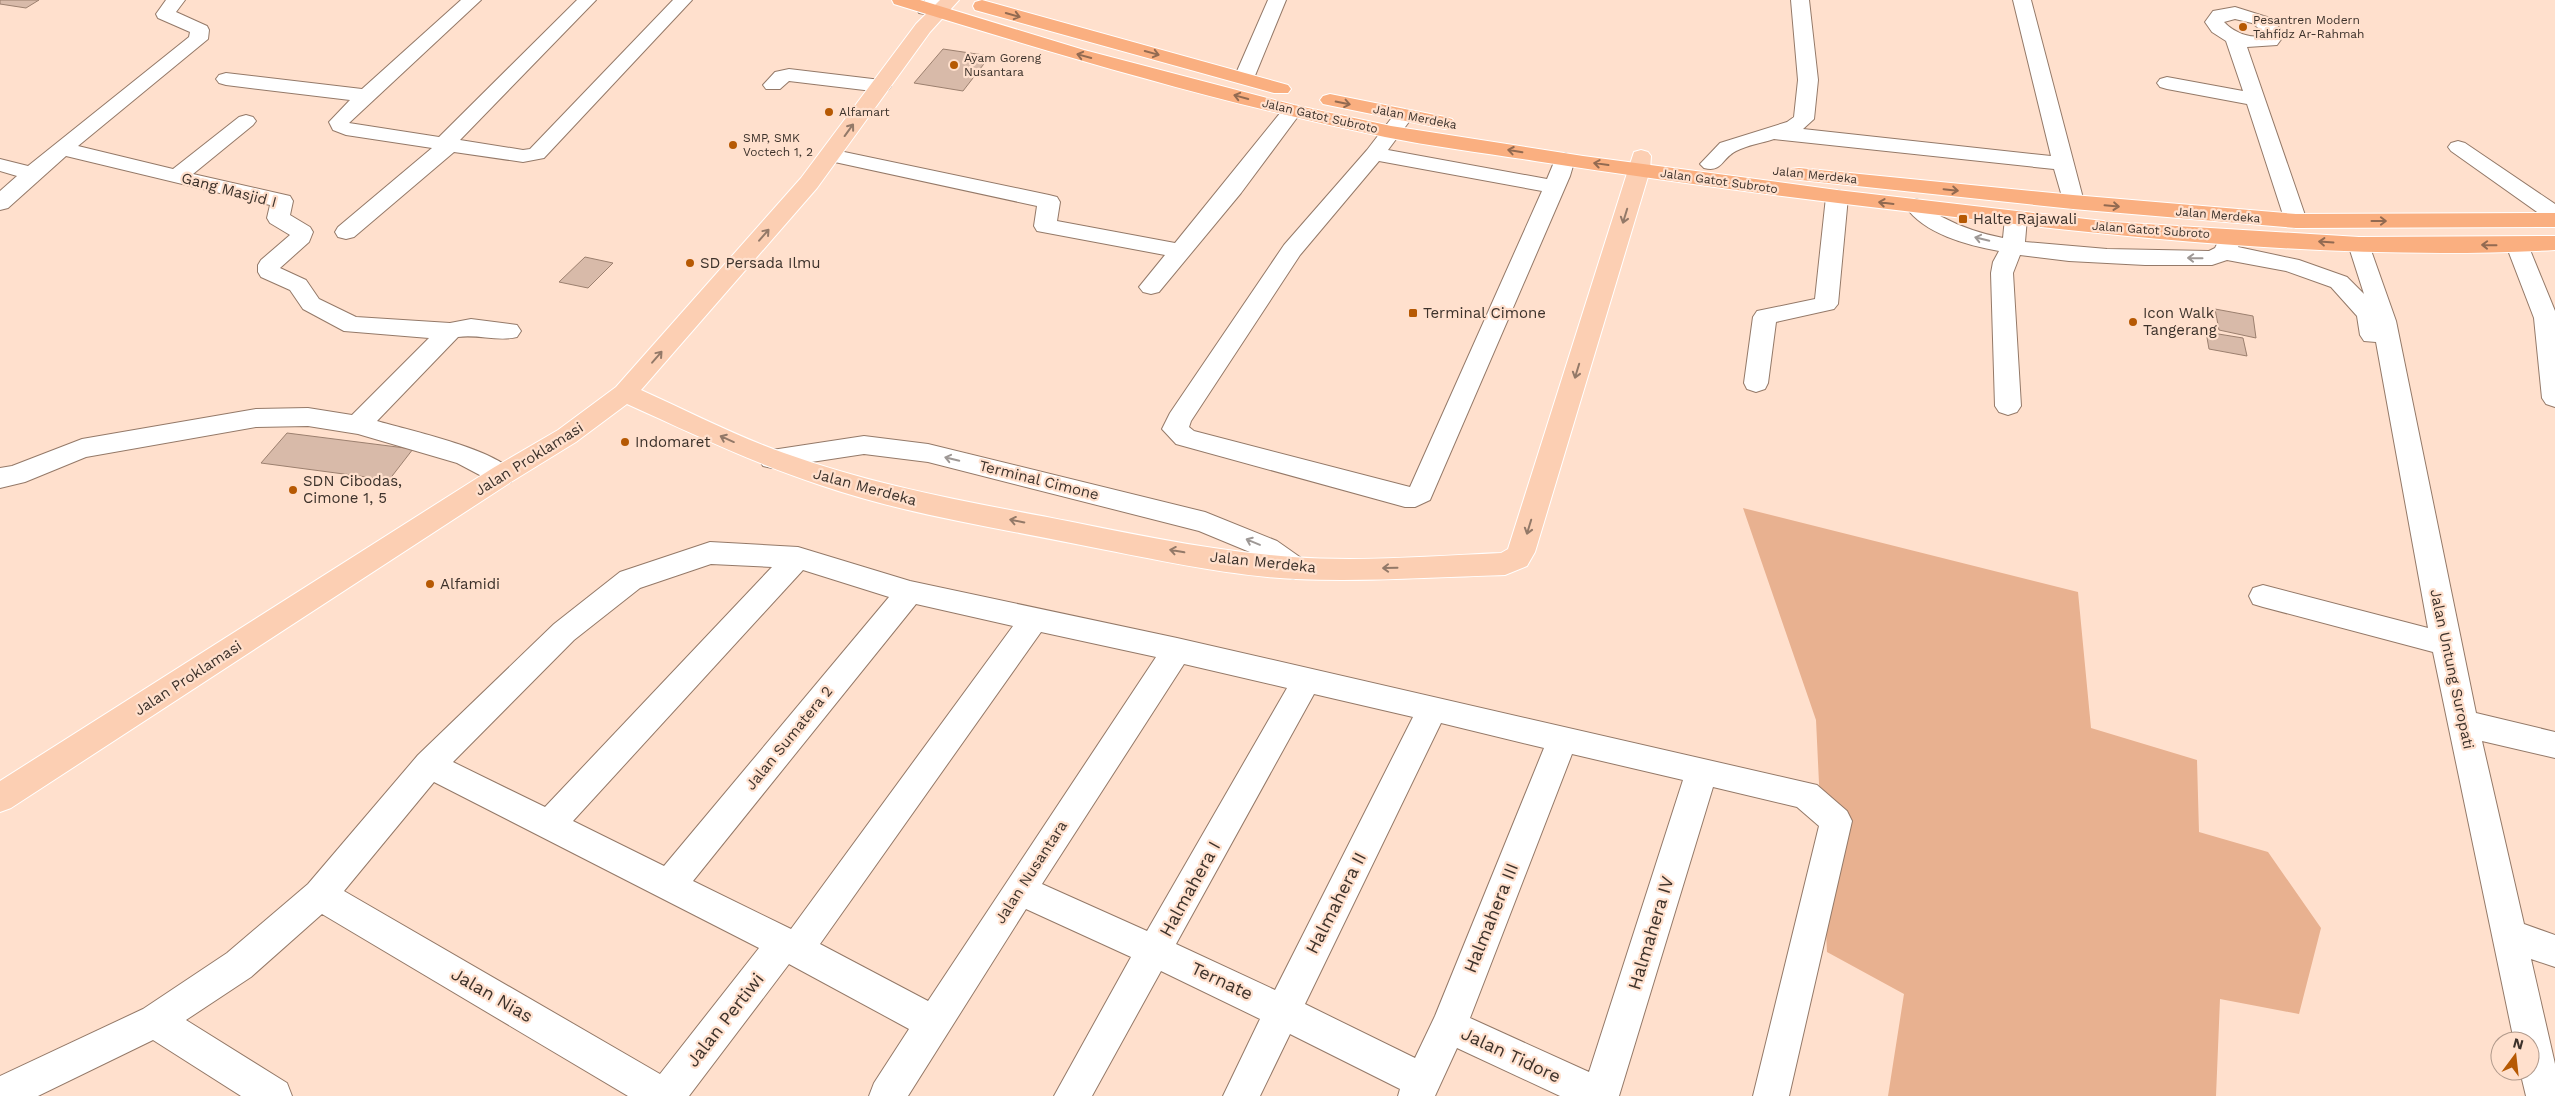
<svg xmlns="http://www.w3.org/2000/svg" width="2555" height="1096" viewBox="0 0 2555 1096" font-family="'Work Sans',sans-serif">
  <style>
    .green { fill: #e8b190 }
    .building { fill: #d8baa9; stroke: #9c806f }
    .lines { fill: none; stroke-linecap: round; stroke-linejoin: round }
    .minor-casing { stroke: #947968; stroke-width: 2 }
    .major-casing { stroke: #fff; stroke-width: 2 }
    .highway-casing { stroke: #fff; stroke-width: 2 }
    .minor { fill: #fff; fill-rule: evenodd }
    .major { fill: #fccfb3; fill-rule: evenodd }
    .highway { fill: #faaf80; fill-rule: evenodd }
    .oneway { stroke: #926a51 }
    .oneway2 { stroke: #937968 }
    .oneway3 { stroke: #9e9895 }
    .poi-dot { fill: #b65903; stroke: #ffe0cd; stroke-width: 2 }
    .labels { text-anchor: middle; stroke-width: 4.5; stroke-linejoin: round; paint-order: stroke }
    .far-poi-label { font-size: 12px; fill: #3d322b; stroke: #ffe0cd; text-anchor: start }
    .far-street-label { font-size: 12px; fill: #3d322b; stroke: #ffe0cd }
    .street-label { font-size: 15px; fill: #3d322b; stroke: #ffe0cd }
    .poi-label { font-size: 15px; fill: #3d322b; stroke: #ffe0cd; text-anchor: start }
    .near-street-label { font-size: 18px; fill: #3d322b; stroke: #ffe0cd }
  </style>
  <rect width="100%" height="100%" fill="#ffe0cd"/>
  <path class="green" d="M1743,508l335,84 13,136 106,32 2,72 69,20 53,76 -22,86 -79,-15 -4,97h-328l16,-102 -77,-42 -11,-232z"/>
  <path class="building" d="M0,0h39l-13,8 -26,-4z
    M943,49l47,7 -27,35 -49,-8z
    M585,257l28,6 -25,25 -29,-6z
    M2215,309l38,7 3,22 -37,-8z
    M2206,332l37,6 4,18 -38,-7z
    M287,433l126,16 -24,31 -128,-17z"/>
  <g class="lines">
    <defs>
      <path id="minor" d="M166,0h19l-9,12 31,14 2,4 -1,9 -130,107 95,23 66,-52 7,-2 7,2 3,4 -3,4 -60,49 97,22 3,5 -3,14 20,12 3,5 -4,10 -29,26 26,12 13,19 37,18 94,6 21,-4 46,6 4,6 -4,6c-19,5 -39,-3 -59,0l-81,84c30,9 124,29 138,54l-4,7 -9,3 -9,-3 -36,-19 -99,-29 -50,-8 -52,1 -170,30 -61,25 -25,6v-20l12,-2 70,-27 174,-30 52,-1 44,7 77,-77 -85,-7 -41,-22 -13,-19 -29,-13 -3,-5v-7l3,-5 29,-25 -20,-12 -3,-5 3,-13 -204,-49 -58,52 -8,2v-19l17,-15 -17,-5v-12l28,7 161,-129 1,-5 -32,-14 -2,-4z
        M461,0h20l-132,123 90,14 138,-137h19l-136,140 63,10 7,-1 143,-149h19l-148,158 -21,4 -69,-10 -100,85 -8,2 -8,-2 -3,-5 3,-5 94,-79 -86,-13 -13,-5 -4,-8 21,-22 -124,-15 -7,-2 -3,-4 3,-4 7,-2 136,16z
        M925,0h20c-6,10 -14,16 -26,13l-2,-4z
        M1268,0h18l-32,78 -3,4h-14l-3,-4z
        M1791,0h18l9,80 -4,39 -11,10 248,27 -38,-156h18l53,202 -3,5 -8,2 -8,-2 -11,-38 -280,-30c-12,4 -26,6 -38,12 -14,7 -14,22 -32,17l-4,-4 20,-21 67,-21 7,-5 4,-37z
        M2235,7l35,11 15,16 -8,11 -30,2 60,174 -3,5 -8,2 -8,-2 -3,-5 -38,-117 -80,-15 -7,-2 -3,-4 3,-4 7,-2 76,14 -17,-50 -14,-9 -7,-10 8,-11zM2235,19l17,4 14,11c-13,7 -33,-2 -42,-12z
        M789,69l92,11 7,2 3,4 -3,4 -7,2 -92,-11 -9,8h-14l-3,-4 12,-13z
        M1292,105l7,2 3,4 -3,4 -58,78 -82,99 -8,2 -8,-2 -4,-5 26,-32 -128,-24 -3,-5 3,-20 -207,-45 -7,-2 -3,-4 3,-4 7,-2 219,46 8,2 3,5 -3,19 118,22 110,-136z
        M1404,109l7,2 3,4 -26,35 159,29 10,-24 7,-2 7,2 4,4 -5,17 -140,324 -15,7h-10l-229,-63 -14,-15 8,-16 114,-168 83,-95 30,-39zM1379,161l163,30 -132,296 -216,-56 -5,-4 2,-6 109,-166z
        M2458,141l7,2 90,61v17l-8,-2 -96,-68 -3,-4 3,-4z
        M1837,190l8,2 3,5 -10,107 -4,5 -58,13 -8,61 -3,6 -9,3 -9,-3 -3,-6 9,-66 4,-6 58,-12 11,-102 3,-5z
        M1916,199c11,3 16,13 26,18 19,10 40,17 61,21l2,-20 3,-5 8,-2 8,2 3,5 -2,24 82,7 102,2 6,-3 8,-16 8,-2 8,2 3,5 -4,10 61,13 48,17 17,17 -16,-50 3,-5 8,-2 8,2 29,82 80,392 79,19v26l-73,-17 42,183 31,11v32l-24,-8 24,105v32h-29l-6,-25h10v-30h-16l-81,-389 -170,-45 -10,-3 -4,-8 4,-8 10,-3 165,43 -52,-286 -12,-1 -4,-6 -3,-19 -26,-29 -45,-16 -59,-11 -15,5h-67l-76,-4 -49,-6 -7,18 8,133 -4,6 -9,3 -9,-3 -4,-6 -4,-133 2,-11 6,-11c-32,-6 -75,-17 -94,-45l3,-5z
        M2517,238l8,2 3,5 27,66v96l-9,-3 -4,-6 -8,-80 -28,-73 3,-5z
        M864,436l64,8 277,68 72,29 27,19 4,8 -4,8 -10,3 -10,-3 -27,-21 -58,-24 -271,-69 -64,-8 -92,14 -9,-2 -4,-7 4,-7 9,-2z
        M710,542l88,5 112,34 267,57 640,147 30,26 5,10 -63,275h-36l66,-270 -22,-19 -84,-20 -94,309h-59l-103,-48 -22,48h-37l2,-7 -110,-55 -30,62h-37l37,-77 -99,-48 -69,125h-38l77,-139 -105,-48 -118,187h-39l5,-13 35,-54 -120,-65 -100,132h-61l-306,-182 -71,63 -65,43 101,63 5,13h-51l-88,-56 -115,56h-38v-20l143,-67 84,-56 81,-69 110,-129 136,-131 66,-52zM711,564l61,3 -227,240 -92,-45 121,-122 66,-52zM803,570l86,27 -225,269 -91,-45zM916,604l97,22 -222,303 -98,-48zM1041,632l115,25 -228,344 -108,-57zM1184,664l103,24 -140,243 -105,-47zM1314,694l99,23 -138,273 -99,-46zM1441,723l103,25 -109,268 -20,42 -110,-54zM1572,754l111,26 -94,292 -119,-54zM434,782l325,166 -99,126 -316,-183z"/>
      <path id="major" d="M940,0h19l-29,32 -113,156 -176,202c47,21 94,46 143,63 86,31 173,47 263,64 81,16 163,34 245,40 69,5 140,-1 209,-4l7,-4 120,-379 6,-18 7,-2 7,2 3,4 -1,14 -115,382 -8,14 -22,9c-70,2 -139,7 -209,4 -68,-3 -148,-21 -215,-34 -88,-18 -177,-31 -261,-60 -67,-22 -129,-52 -193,-81l-51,38 -65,40 -500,326 -11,4v-31l493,-313 65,-38 58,-43 185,-209 115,-154z"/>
      <path id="highway" d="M892,0h28l164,50 210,55 97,21 192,30 254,34 275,32 247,15 196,-1v14c-208,11 -419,-11 -625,-36 -132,-15 -264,-33 -395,-53 -50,-8 -101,-14 -150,-24 -166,-34 -329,-83 -491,-133z
        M982,0l306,85 3,4 -3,4h-14l-299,-83 -2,-4 2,-4z
        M1330,94l115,23 7,2 3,4 -3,4 -7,2 -122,-25 -3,-4 3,-4z
        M1799,168l274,27 223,19 259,-1v14l-259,1 -223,-19 -282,-30 -3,-5 3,-5z"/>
    </defs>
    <use href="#minor" class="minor-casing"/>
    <use href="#major" class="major-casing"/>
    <use href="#highway" class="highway-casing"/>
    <use href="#minor" class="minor"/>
    <use href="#major" class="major"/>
    <use href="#highway" class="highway"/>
  </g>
  <defs><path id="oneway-shaft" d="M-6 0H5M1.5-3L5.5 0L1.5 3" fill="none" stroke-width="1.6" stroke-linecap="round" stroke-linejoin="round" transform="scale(1.25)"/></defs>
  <g class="oneway">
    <use href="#oneway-shaft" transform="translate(1013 15) rotate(16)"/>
    <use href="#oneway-shaft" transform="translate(1152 53) rotate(15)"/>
    <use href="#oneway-shaft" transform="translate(1084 56) rotate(-165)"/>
    <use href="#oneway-shaft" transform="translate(1241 97) rotate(-165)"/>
    <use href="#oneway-shaft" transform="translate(1343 103) rotate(11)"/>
    <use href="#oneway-shaft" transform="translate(1515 151) rotate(-171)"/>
    <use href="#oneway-shaft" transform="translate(1601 164) rotate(-172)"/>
    <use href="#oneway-shaft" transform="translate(1951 190) rotate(6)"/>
    <use href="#oneway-shaft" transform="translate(1886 203) rotate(-173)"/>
    <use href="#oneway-shaft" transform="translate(2112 206) rotate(5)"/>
    <use href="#oneway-shaft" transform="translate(2379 221)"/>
    <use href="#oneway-shaft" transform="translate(2326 242) rotate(-176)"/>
    <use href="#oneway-shaft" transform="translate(2489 245) rotate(-179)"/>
  </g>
  <g class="oneway2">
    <use href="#oneway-shaft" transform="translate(849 130) rotate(-54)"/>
    <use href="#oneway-shaft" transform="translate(1625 216) rotate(107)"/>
    <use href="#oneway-shaft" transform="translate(764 235) rotate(-49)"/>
    <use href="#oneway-shaft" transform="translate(657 357) rotate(-49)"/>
    <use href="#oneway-shaft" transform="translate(1577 371) rotate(107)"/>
    <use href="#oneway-shaft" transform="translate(727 439) rotate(-156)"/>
    <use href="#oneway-shaft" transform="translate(1017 521) rotate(-169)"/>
    <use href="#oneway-shaft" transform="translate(1529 527) rotate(107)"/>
    <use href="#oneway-shaft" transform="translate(1177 551) rotate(-170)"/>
    <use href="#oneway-shaft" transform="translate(1390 568) rotate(179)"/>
  </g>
  <g class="oneway3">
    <use href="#oneway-shaft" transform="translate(1982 239) rotate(-166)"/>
    <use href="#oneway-shaft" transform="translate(2195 258) rotate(-179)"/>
    <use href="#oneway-shaft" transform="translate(952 459) rotate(-166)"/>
    <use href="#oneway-shaft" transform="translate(1253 542) rotate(-157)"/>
  </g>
  <g class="poi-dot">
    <circle cx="2243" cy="27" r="5"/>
    <circle cx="954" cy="65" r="5"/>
    <circle cx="829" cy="112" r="5"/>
    <circle cx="733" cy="145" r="5"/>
    <rect x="1958" y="214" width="10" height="10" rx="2.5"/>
    <circle cx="690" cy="263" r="5"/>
    <rect x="1408" y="308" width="10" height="10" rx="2.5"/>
    <circle cx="2133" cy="322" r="5"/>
    <circle cx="625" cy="442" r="5"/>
    <circle cx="293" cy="490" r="5"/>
    <circle cx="430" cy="584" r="5"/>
  </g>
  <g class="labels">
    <g class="far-poi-label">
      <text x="2253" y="24">Pesantren Modern<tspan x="2253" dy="14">Tahfidz Ar-Rahmah</tspan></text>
      <text x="964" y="62">Ayam Goreng<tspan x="964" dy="14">Nusantara</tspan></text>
      <text x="839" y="116">Alfamart</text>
      <text x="743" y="142">SMP, SMK<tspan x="743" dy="14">Voctech 1, 2</tspan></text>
    </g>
    <g class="far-street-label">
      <text transform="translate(1320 116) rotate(13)" y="4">Jalan Gatot Subroto</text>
      <text transform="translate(1415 117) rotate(11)" y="4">Jalan Merdeka</text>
      <text transform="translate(1815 175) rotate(6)" y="4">Jalan Merdeka</text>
      <text transform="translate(1719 181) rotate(8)" y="4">Jalan Gatot Subroto</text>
      <text transform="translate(2218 215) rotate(5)" y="4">Jalan Merdeka</text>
      <text transform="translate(2151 230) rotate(4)" y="4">Jalan Gatot Subroto</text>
    </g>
    <g class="street-label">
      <text transform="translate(229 190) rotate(15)" y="5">Gang Masjid I</text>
      <text transform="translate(529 459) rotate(-32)" y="5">Jalan Proklamasi</text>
      <text transform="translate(1039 480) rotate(14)" y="5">Terminal Cimone</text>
      <text transform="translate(865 487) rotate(15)" y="5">Jalan Merdeka</text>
      <text transform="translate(1263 562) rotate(6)" y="5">Jalan Merdeka</text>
      <text transform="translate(2452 669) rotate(78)" y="5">Jalan Untung Suropati</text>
      <text transform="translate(188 678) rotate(-33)" y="5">Jalan Proklamasi</text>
      <text transform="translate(789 738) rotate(-51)" y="5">Jalan Sumatera 2</text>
      <text transform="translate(1031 872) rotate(-57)" y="5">Jalan Nusantara</text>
    </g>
    <g class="poi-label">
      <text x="1973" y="224">Halte Rajawali</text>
      <text x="700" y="268">SD Persada Ilmu</text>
      <text x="1423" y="318">Terminal Cimone</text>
      <text x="2143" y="318">Icon Walk<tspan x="2143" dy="17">Tangerang</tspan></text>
      <text x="635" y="447">Indomaret</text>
      <text x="303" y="486">SDN Cibodas,<tspan x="303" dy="17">Cimone 1, 5</tspan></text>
      <text x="440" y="589">Alfamidi</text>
    </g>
    <g class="near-street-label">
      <text transform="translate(1190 889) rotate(-61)" y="6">Halmahera I</text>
      <text transform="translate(1336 903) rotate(-63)" y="6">Halmahera II</text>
      <text transform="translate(1491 918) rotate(-68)" y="6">Halmahera III</text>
      <text transform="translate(1651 933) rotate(-73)" y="6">Halmahera IV</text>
      <text transform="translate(1222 981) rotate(25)" y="6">Ternate</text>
      <text transform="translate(492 995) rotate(30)" y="6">Jalan Nias</text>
      <text transform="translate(725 1020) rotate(-52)" y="6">Jalan Pertiwi</text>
      <text transform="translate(1511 1055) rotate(25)" y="6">Jalan Tidore</text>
    </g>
  </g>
  <g transform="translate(2515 1056) rotate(15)"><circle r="24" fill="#ffe0cd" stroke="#b19a8c"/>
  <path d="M0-4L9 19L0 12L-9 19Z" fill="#b65903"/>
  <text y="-8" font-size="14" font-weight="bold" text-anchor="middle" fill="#3d322b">N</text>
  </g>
</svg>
